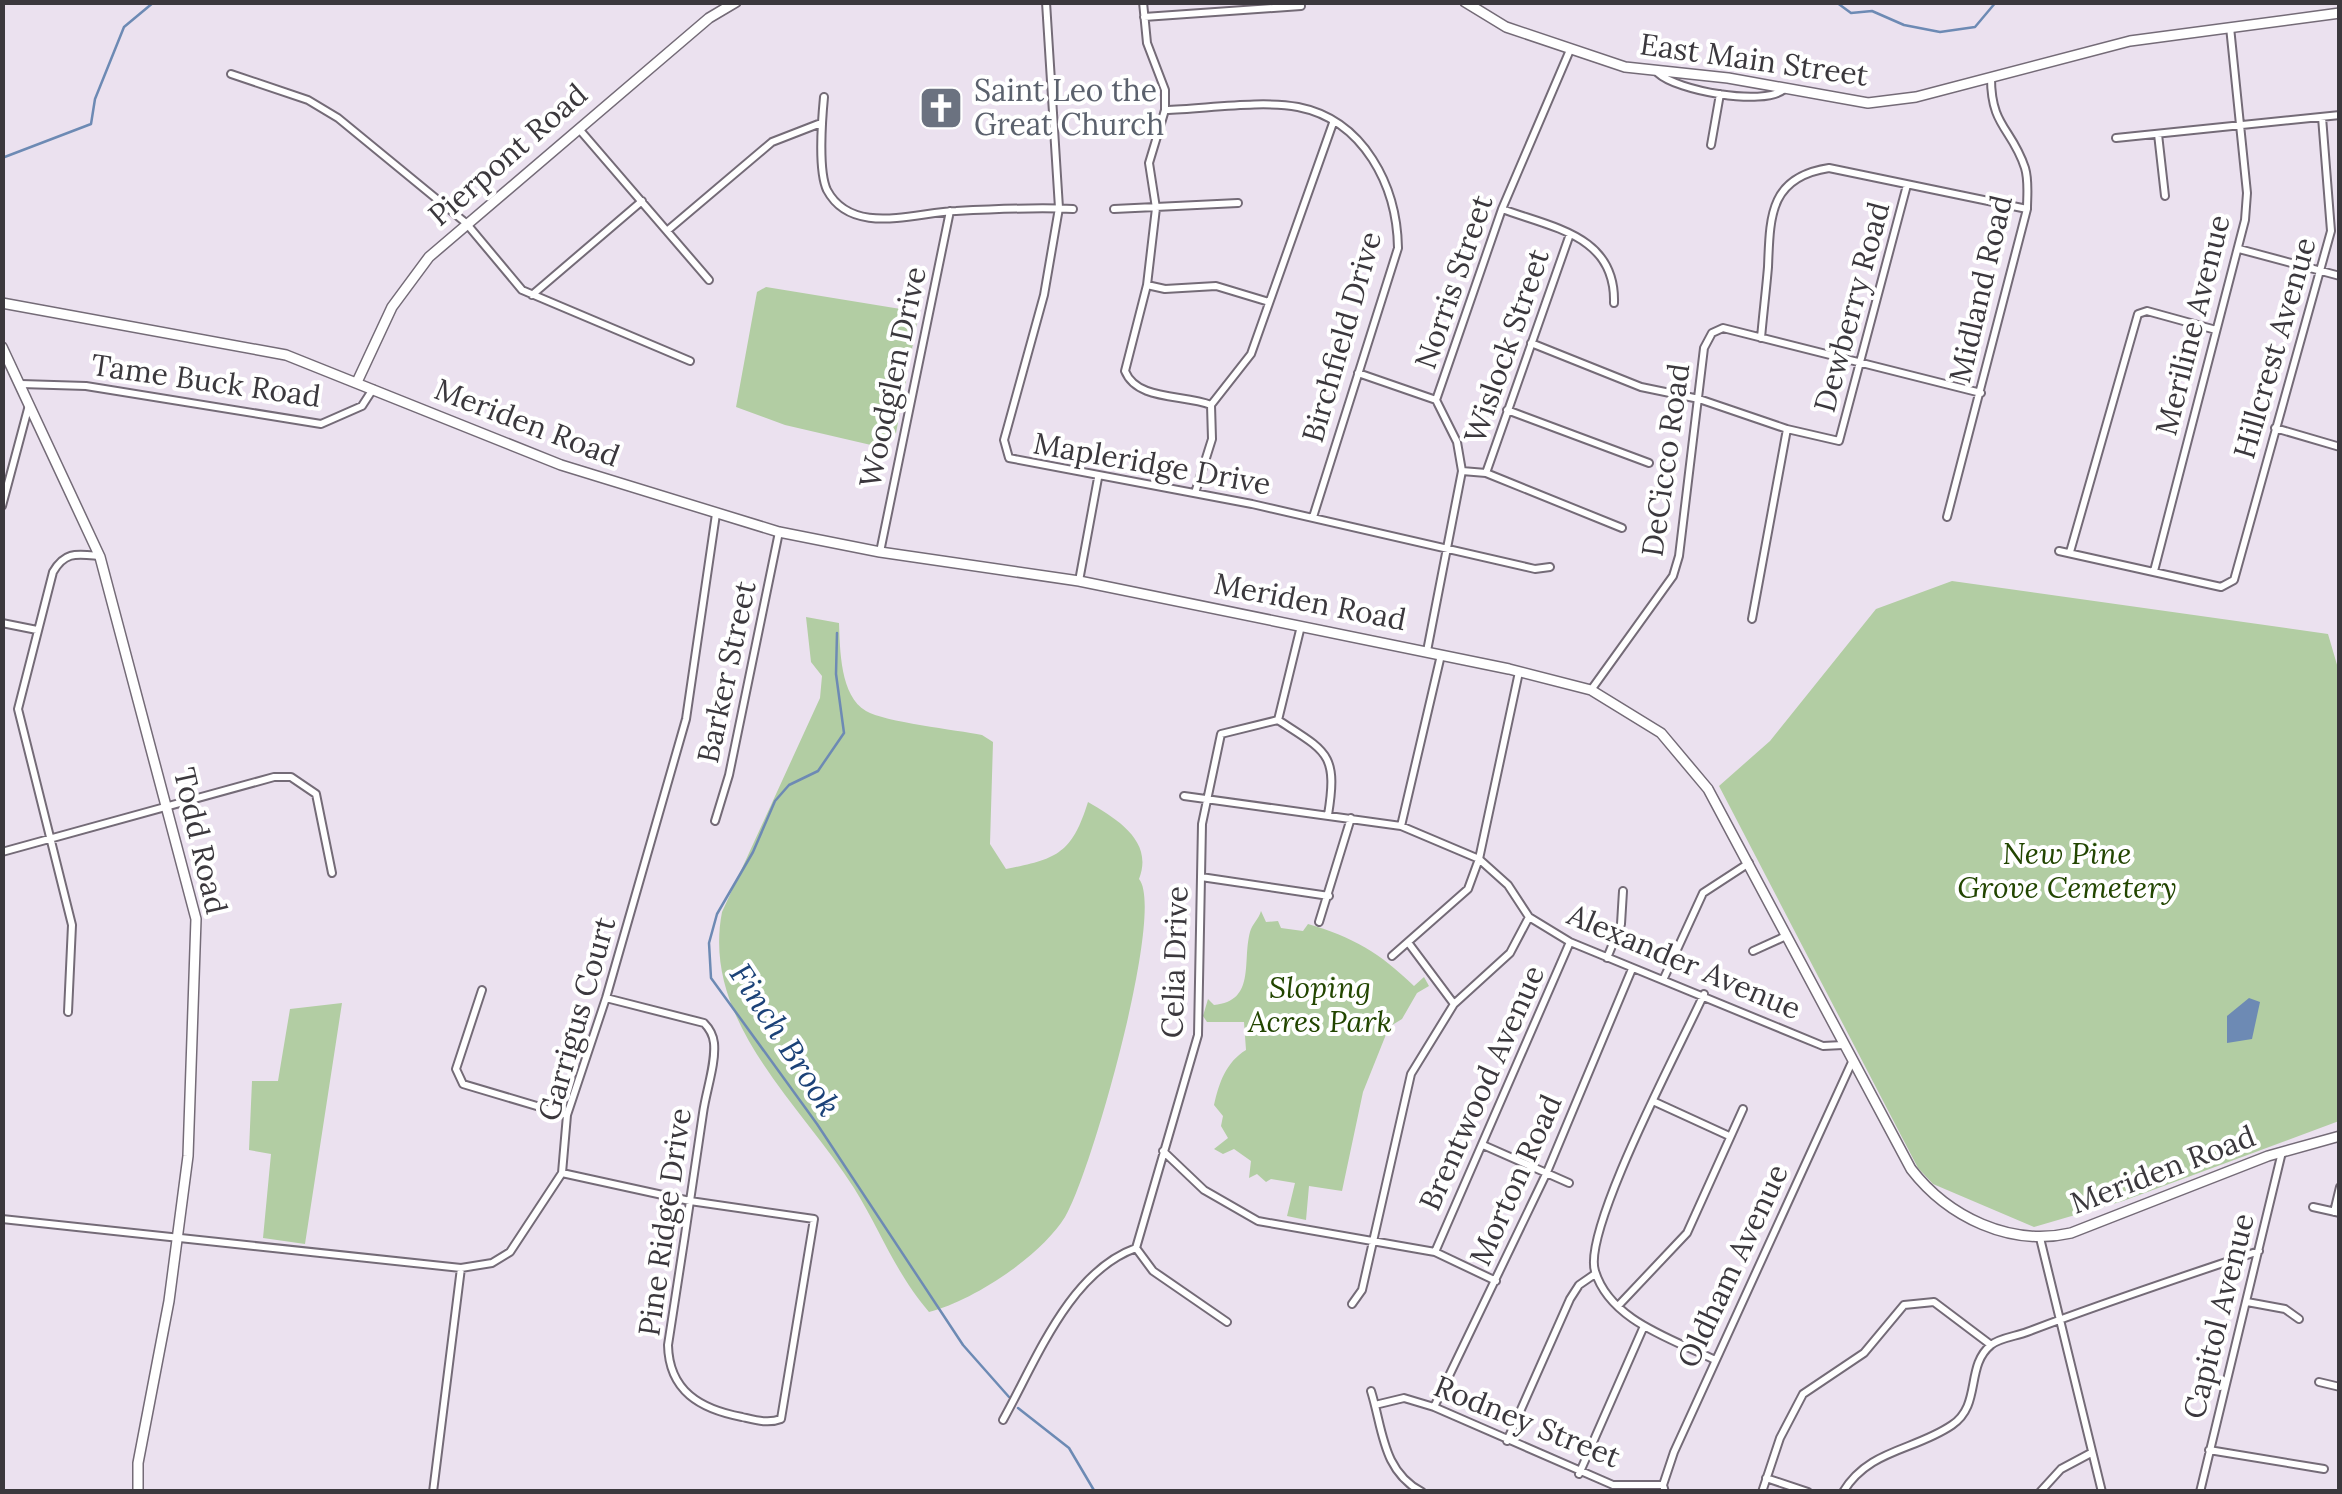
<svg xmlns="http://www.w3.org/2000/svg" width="2342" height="1494" viewBox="0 0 2342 1494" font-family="Lora,serif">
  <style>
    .green { fill: #b2cda3 }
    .water { fill: #6d8ab4 }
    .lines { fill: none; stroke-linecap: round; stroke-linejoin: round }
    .stream { stroke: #6d8ab4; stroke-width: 2.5 }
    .street-casing { stroke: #746b77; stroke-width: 10 }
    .secondary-casing { stroke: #746b77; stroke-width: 12 }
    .street { stroke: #fff; stroke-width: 6 }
    .secondary { stroke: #fff; stroke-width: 9 }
    .labels { text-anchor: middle; stroke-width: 8; stroke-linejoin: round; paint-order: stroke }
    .street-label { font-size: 30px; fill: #3b383d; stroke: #fff }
    .worship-label { font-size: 30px; fill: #5b616d; stroke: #fff; text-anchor: start }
    .park-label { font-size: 30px; font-style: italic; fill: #224500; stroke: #fff }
    .water-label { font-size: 32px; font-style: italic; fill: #1b4278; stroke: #fff }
  </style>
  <rect width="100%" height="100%" fill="#ebe1ef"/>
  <path class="green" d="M766,287l153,25 -23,121 -25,12 -86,-20 -49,-18 21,-115z
    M1952,581l376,53 12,41 -1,446 -216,80 -89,26 -101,-43 -15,-16 -199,-382 51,-45 106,-132z
    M806,617l33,6c1,26 1,73 27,88 18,11 91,19 116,24l11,7 -3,102 16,25c52,-10 66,-16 82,-67 29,17 66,39 51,77 27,32 -49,298 -74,338 -24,39 -92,84 -136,95 -36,-43 -47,-79 -75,-124 -54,-85 -153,-167 -132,-276l98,-214 2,-22 -11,-14z
    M1261,911l5,11 12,-1 3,7 22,3 5,-7c45,13 72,29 106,62l10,-9 5,9 -12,7 -15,26 -13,8 -26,65 -21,99 -33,-5 -3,34 -19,-4 8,-33 -24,-4 -5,3 -9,-8 -8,4 2,-17 -17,-12 -11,5 -9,-5 14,-11 -7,-12 2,-10 -9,-11c5,-22 12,-43 32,-55l-2,-28h-37l-4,-6 5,-17 6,6c42,-4 28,-43 36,-73 2,-8 9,-13 11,-21z
    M342,1003l-37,241 -42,-6 8,-84 -22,-4 3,-69h26l12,-72z"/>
  <path class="water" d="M2249,998l11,4 -8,37 -25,4v-27z"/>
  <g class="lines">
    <path class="stream" d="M1836,2l15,11 21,-2 32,14 36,7 35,-5 21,-25
      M2,158l89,-34 4,-25 29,-72 30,-25
      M837,633l-1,41 8,59 -26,38 -29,14 -14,16 -22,51 -36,62 -8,29 2,35 106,146 146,221 46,52
      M1018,1408l51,40 26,44"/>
    <defs>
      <path id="street" d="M1046,2l13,206 -15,87 -40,145 5,18 243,46 283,65 15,-2
        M1143,2l4,41 18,47v20l-16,53 7,45 -9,77 -22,86c12,30 58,23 86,34
        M1144,17l157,-11
        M1658,73c19,18 105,33 125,17
        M231,74l77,26 30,18 128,105 56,67 168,71
        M824,97c-2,21 -6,74 3,93 25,47 89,22 129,21 39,-2 79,-4 117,-2
        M1165,110c39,-1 96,-10 133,-3 66,13 99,79 100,141l-85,269
        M579,129l130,151
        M2158,134l7,62
        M2116,138l224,-23
        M1711,145l9,-51
        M1114,209l124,-6
        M1502,209c52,19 114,27 112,94
        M668,230l104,-88 49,-19
        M2239,249l101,27
        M1147,285l18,4 51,-3 53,16
        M532,295l110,-94
        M1761,338c2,-23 5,-47 7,-71 2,-50 1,-90 61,-99l198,41
        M1531,343l110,44 58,12 88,30 52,12 68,-256
        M1358,373l78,27
        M21,384l65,2 235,38 41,-18 11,-17
        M1211,405l40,-51 82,-231
        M1507,410l142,53
        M2275,428l65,19
        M1462,471l24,2 136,55
        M1486,473l84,-239
        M1195,493l17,-54 -1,-34
        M2,506l27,-101
        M1947,517l80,-308c0,-13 2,-28 -2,-41 -13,-40 -34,-41 -34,-90
        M2059,551l162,36 13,-7 97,-349 -9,-114
        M880,552l70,-341
        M2070,552l68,-238 9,-3 69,19
        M2154,571l91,-351 2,-27 -17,-166
        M1079,581l19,-103
        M1752,619l35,-190
        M2,623l35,7
        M1427,651l35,-180 -5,-29 -21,-42 66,-191 68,-159
        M1591,690l82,-114 6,-20 25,-208 8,-15 11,-5 258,65
        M1278,720l23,-94
        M1184,796l217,30 78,33 29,26 21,32 41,25 253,104 20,-1
        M715,821l14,-46 50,-243
        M1401,826l40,-171
        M2,852l272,-75h17l25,17 16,79
        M1201,877l128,19
        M1319,922l32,-104
        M1410,945l44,59
        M1753,951l33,-15
        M1392,956l76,-67 11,-30 40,-187
        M1607,958l14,-34 2,-33
        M1664,978l39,-85 46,-30
        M482,990l-26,79 7,15 104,31
        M1704,994c-22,49 -122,236 -109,277 15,50 78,68 120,89
        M68,1012l4,-87 -54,-216 35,-137c12,-21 24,-18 46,-16
        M1655,1102l72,33
        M1483,1145l86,38
        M1163,1151l41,39 54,31 177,31 61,29
        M562,1173l128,28 124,18 -33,200c-13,5 -26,1 -39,-2 -42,-8 -73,-26 -74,-72 12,-77 24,-155 35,-232 3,-22 13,-49 11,-70 -1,-9 -4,-14 -10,-20l-98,-25
        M2313,1207l27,6
        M2334,1212l6,-25
        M2,1219l459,49 31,-5 18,-11 52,-79 5,-58 39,-117 80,-279 30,-205
        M2040,1238l62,254
        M1435,1252l135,-310
        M2247,1302l38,7 14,10
        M1352,1304l10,-14 49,-216 43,-70 56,-51 19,-36
        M1618,1306l69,-73 56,-124
        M1227,1322l-74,-51 -17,-23 62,-213 4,-211 19,-90 57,-14c49,32 60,33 50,95
        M2319,1382l21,5
        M1371,1391c12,38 11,80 51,101
        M1375,1405l29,-7 30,9 179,78h50
        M1434,1407l113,-235 85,-203
        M1003,1420c33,-59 66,-148 133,-172
        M1507,1441l63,-142 9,-14 16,-11
        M2209,1450l115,19
        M1579,1474l65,-148
        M1766,1478l42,14
        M433,1492l28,-224
        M1665,1492l-2,-7 11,-33 178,-390
        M1762,1492l18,-54 23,-44 61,-41 40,-48 30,-3 57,43
        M1843,1492c26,-43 71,-41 109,-67 30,-20 13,-59 39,-80 8,-7 26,-9 36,-13 76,-29 154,-55 232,-81
        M2040,1492l21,-23 30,-16
        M2200,1492l82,-340"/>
      <path id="secondary" d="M1465,2l41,25 119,40 103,11 140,25 48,-6 214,-56 210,-28
        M2,303l284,52 275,110 218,67 101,20 199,29 430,88 82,21 70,43 47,56 203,380c37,48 99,78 160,64l197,-77 72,-20
        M2,347l98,210 96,362 -8,237 -19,145 -31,162v29
        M357,382l35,-75 37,-50 280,-239 27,-16"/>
    </defs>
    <use href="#street" class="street-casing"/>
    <use href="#secondary" class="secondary-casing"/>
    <use href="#street" class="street"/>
    <use href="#secondary" class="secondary"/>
  </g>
  <defs>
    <symbol id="church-square" viewBox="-11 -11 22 22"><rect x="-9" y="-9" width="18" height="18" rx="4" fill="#6b7280" stroke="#fff"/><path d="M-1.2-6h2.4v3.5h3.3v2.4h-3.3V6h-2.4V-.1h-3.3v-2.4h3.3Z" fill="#fff"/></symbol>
  </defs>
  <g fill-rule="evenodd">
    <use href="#church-square" x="916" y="83" width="50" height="50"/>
  </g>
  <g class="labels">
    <g class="street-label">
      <text transform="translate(1754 60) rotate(8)" y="10">East Main Street</text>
      <text transform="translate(508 155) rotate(-41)" y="10">Pierpont Road</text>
      <text transform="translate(1454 282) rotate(-71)" y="10">Norris Street</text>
      <text transform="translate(1981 289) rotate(-77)" y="10">Midland Road</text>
      <text transform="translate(1852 307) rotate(-75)" y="10">Dewberry Road</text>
      <text transform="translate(2193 325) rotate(-76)" y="10">Meriline Avenue</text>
      <text transform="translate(1342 337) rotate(-74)" y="10">Birchfield Drive</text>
      <text transform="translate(1507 346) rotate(-71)" y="10">Wislock Street</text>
      <text transform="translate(2275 348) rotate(-74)" y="10">Hillcrest Avenue</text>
      <text transform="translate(893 377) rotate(-78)" y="10">Woodglen Drive</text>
      <text transform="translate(206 381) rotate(8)" y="10">Tame Buck Road</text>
      <text transform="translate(527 423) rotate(21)" y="10">Meriden Road</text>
      <text transform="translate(1666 460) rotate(-82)" y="10">DeCicco Road</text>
      <text transform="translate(1152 464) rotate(10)" y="10">Mapleridge Drive</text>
      <text transform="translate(1310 602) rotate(11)" y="10">Meriden Road</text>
      <text transform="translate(727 672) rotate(-78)" y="10">Barker Street</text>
      <text transform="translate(200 841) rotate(77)" y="10">Todd Road</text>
      <text transform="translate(1175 962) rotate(-88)" y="10">Celia Drive</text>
      <text transform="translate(1684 962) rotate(23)" y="10">Alexander Avenue</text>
      <text transform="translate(577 1019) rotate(-74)" y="10">Garrigus Court</text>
      <text transform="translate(1482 1088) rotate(-66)" y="10">Brentwood Avenue</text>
      <text transform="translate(2163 1170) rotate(-21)" y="10">Meriden Road</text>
      <text transform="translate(1516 1180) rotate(-66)" y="10">Morton Road</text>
      <text transform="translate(665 1222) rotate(-82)" y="10">Pine Ridge Drive</text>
      <text transform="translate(1733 1266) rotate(-65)" y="10">Oldham Avenue</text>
      <text transform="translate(2219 1316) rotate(-76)" y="10">Capitol Avenue</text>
      <text transform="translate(1527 1422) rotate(22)" y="10">Rodney Street</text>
    </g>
    <g class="worship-label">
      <text x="974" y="101">Saint Leo the<tspan x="974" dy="34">Great Church</tspan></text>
    </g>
    <g class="park-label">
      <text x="2067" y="864">New Pine<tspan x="2067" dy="34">Grove Cemetery</tspan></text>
      <text x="1320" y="998">Sloping<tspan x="1320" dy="34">Acres Park</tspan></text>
    </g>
    <g class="water-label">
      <text transform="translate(785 1040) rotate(57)" y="11">Finch Brook</text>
    </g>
  </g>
  <rect width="2342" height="1494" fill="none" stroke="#3b383d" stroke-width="10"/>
</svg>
